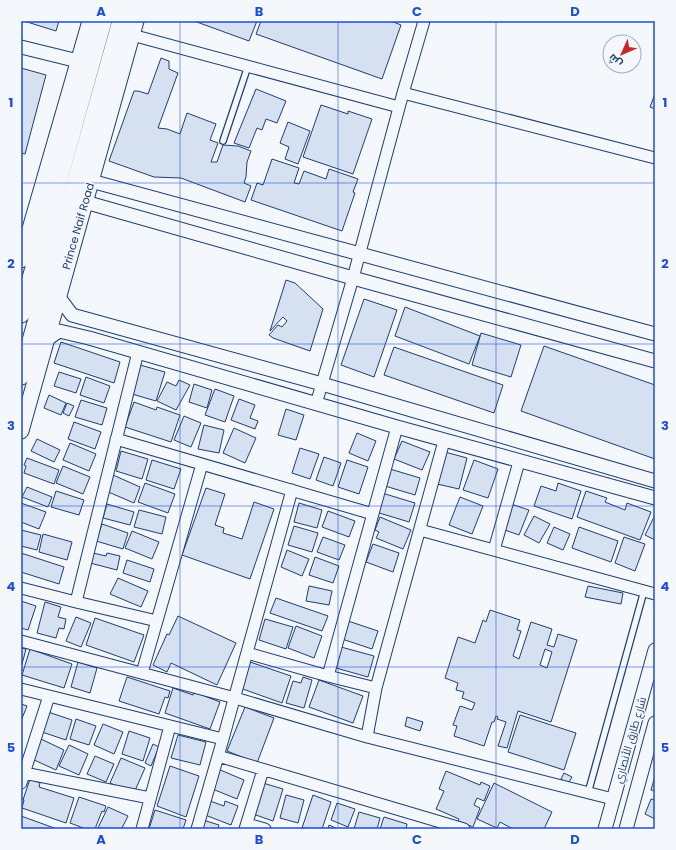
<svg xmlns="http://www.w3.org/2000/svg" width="676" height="850" viewBox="0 0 676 850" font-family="Poppins,Cairo,sans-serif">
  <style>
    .building { fill: #d5e0f0; stroke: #1d3f73; fill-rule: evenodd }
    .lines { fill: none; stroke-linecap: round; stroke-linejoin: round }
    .service-casing { stroke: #1d3f73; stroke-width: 8 }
    .minor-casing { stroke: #1d3f73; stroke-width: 13 }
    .tertiary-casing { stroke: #1d3f73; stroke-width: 15 }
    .secondary-casing { stroke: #1d3f73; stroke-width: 17 }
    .primary-casing { stroke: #1d3f73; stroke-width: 19 }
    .service { stroke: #f4f7fb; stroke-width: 5.5 }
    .minor { stroke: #f4f7fb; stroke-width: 11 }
    .tertiary { stroke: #f4f7fb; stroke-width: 13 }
    .secondary { stroke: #f4f7fb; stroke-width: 15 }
    .primary { stroke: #f4f7fb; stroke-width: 17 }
    .grid { fill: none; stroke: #1d4ed8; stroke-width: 1; stroke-opacity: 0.55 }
    .labels { text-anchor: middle; stroke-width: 3; stroke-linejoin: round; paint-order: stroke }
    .street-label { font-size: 11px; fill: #1d3f73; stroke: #f4f7fb }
    .neatline { fill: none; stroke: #1d4ed8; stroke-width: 1.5 }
    .grid-label { font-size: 13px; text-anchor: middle; font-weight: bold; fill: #1d4ed8 }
  </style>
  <rect width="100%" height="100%" fill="#f4f7fb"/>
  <path class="building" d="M24,21h35l-3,10z
    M194,21h63l-8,20z
    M261,21h130l10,4 -19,54 -126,-45z
    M161,58l8,3v8l9,4 -20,55 9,1 13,5 7,-21 29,11 -6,16 8,3 -7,19h6l6,-17 15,1 13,5 -4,11 -1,15 -2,6 7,3 -6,16 -64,-24 -27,-1 -45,-16 25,-70h4l10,3z
    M21,68l25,7 -21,79 -4,-1z
    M256,89l30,12 -9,22 -11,-4 -4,11 -5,-2 -8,20 -15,-5z
    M655,94v15l-5,-2z
    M321,105l27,9v-3l24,8 -19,55 -50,-17z
    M288,122l22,9 -12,33 -13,-5 4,-12 -9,-4z
    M272,159l27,9 -5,15 5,1 5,-13 22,8 3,-10 29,10 -5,13 2,1 -13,38 -91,-31 6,-17 6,2z
    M286,280l9,3 28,26 -13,42 -37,-13 -4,-3 9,-10 4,2 5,-6 -4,-4 -13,14z
    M364,299l33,11 -23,67 -33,-12z
    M405,307l75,29 -11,28 -74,-28z
    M481,333l40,12 -10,32 -39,-12z
    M61,342l59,20 -6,21 -60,-20z
    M544,346l111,39v74l-134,-48z
    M394,347l109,38 -9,28 -110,-38z
    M140,365l25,7 -9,29 -24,-7z
    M59,372l22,7 -5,14 -22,-7z
    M86,377l24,9 -6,17 -24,-8z
    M179,380l11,5 -14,25 -19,-9 10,-19 9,4z
    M194,384l18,6 -5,18 -18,-6z
    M215,389l19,7 -9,26 -20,-7z
    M49,395l17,8 -5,12 -17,-7z
    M239,399l16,6 -5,13 8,3 -3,8 -24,-9z
    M81,400l26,8 -5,17 -27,-8z
    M134,402l22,8 1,-3 23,8 -9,27 -46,-15z
    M67,403l7,3 -5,10 -6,-3z
    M286,409l18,6 -8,25 -18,-5z
    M184,416l17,7 -10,24 -17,-7z
    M74,422l27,10 -6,17 -27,-10z
    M204,425l20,5 -5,23 -21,-4z
    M234,428l22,10 -11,25 -22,-10z
    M357,433l19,8 -8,20 -19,-8z
    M37,439l23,11 -6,12 -23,-11z
    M402,441l28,11 -8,18 -28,-11z
    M70,443l26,11 -7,17 -26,-11z
    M300,448l19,6 -9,25 -18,-6z
    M121,451l27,8 -6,20 -26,-8z
    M445,452l22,6 -8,31 -22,-5z
    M324,457l17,6 -8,23 -17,-6z
    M27,458l32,12 -5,14 -30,-11 2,-7 -2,-1z
    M152,460l29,9 -7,20 -28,-9z
    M347,460l21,7 -9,27 -21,-7z
    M474,460l24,9 -10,29 -25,-8z
    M63,466l27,11 -7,17 -27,-11z
    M390,469l30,9 -5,17 -30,-9z
    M113,475l27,12 -6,16 -28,-12z
    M145,483l30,11 -7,19 -30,-11z
    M558,483l23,8 -9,28 -38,-13 7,-20 15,5z
    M27,487l25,10 -4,10 -26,-10z
    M206,488l19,6 -10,31 9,3 -1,5 19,6 12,-37 20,7 -24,70 -68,-24z
    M56,491l28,9 -5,15 -28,-8z
    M586,491l21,7 -2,4 20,8 2,-7 24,9 -11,28 -63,-23z
    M382,493l33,10 -6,19 -33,-10z
    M460,497l23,9 -11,28 -23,-9z
    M21,503l25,9 -7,17 -18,-7z
    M299,503l23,7 -5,18 -23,-6z
    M107,504l27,8 -4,13 -27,-7z
    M511,504l18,6 -10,25 -17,-6z
    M139,510l27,7 -4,17 -28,-7z
    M328,511l27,10 -6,16 -27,-10z
    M655,515v25l-10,-5z
    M534,516l16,8 -11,19 -15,-8z
    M380,517l31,13 -8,19 -27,-11 3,-6 -4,-2z
    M102,524l26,9 -5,16 -27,-8z
    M294,526l24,7 -6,19 -24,-7z
    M554,527l16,7 -7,16 -16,-7z
    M579,527l39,14 -7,21 -39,-14z
    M21,530l20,5 -4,15 -16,-4z
    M132,531l27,11 -7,17 -27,-11z
    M43,534l29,8 -5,18 -28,-8z
    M323,537l22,8 -6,15 -22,-8z
    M624,537l21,7 -10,27 -20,-8z
    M373,544l26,9 -6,19 -27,-10z
    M287,550l22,9 -7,17 -21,-9z
    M21,553l43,14 -5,17 -38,-12z
    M93,553l13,3 1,-3 13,3 -3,14 -27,-7z
    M315,557l24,9 -6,17 -24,-8z
    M127,560l27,9 -4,13 -27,-9z
    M118,578l30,13 -7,16 -31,-13z
    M309,586l23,5 -3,14 -23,-4z
    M588,586l35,7 -2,11 -36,-7z
    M276,598l52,18 -6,15 -52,-18z
    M21,601l15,5 -8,24 -7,-2z
    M45,602l16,5 -3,10 8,2 -2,10 -5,-1 -3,10 -19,-5z
    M490,610l30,10 -3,10 4,1 -8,25 6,3 12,-37 21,7 -5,16 7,2 4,-13 19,6 -26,82 -33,-11 -11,37 -9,-2 8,-24 -9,-3 1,-2 -2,-1 -2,6h-2l-8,24 -30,-10 3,-10 -4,-1 7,-19 12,4 3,-7 -13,-5 2,-6 -8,-2 2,-7 -13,-5 13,-41 17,6 8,-23 3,2zM545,649l7,3 -5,16 -7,-3z
    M178,616l58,27 -19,42 -46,-22 -4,9 -14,-7 14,-31 2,1z
    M76,617l15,6 -10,24 -15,-6z
    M95,618l49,17 -10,27 -48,-17z
    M265,619l28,8 -7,22 -27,-9z
    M348,621l30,10 -6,18 -30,-10z
    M296,626l26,10 -8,22 -26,-10z
    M341,647l33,9 -6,21 -32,-9z
    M21,648l5,1 -5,19z
    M30,649l42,15 -8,24 -42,-13z
    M78,662l19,6 -7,25 -19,-6z
    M250,662l41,14 -9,27 -42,-15z
    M127,677l43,14 -2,7 -3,-1 -6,17 -40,-13z
    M303,677l9,3 -8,28 -18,-5 7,-22 8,2z
    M319,680l44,16 -10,27 -44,-16z
    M173,688l20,7 1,-3 26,10 -10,27 -45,-16z
    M21,704l6,2 -6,15z
    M245,707l29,11 -17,45 -30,-12z
    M48,712l24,8 -6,20 -24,-8z
    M520,715l56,18 -12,37 -56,-18z
    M407,717l16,5 -3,9 -15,-5z
    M76,719l20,7 -7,19 -19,-6z
    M103,724l20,8 -9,22 -20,-9z
    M129,731l21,7 -7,23 -21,-7z
    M178,735l28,7 -6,23 -29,-7z
    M41,739l23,11 -8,20 -24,-11z
    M153,744l6,3 -8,19 -6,-3z
    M69,745l19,9 -9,21 -20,-9z
    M95,756l19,8 -8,18 -19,-8z
    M121,758l24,10 -11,25 -24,-10z
    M170,766l29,10 -13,41 -29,-11z
    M218,769l26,11 -7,19 -27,-11z
    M446,771l34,14 1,-3 9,4 -6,15 -7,-3 -3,7 6,3 -7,19 -15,-6 1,-2 -23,-10 8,-18 -5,-2z
    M564,773l8,4 -4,7 -7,-5z
    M655,776v15l-4,-1z
    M30,779l10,4 -1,4 35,11 -8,25 -44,-15 2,-8h-1z
    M263,783l20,6 -10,32 -20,-7z
    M494,783l58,29 -8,17h-31l-13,-7 -3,6 -20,-9z
    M286,795l18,5 -6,23 -18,-5z
    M313,795l18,7 -9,27 -20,-1z
    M79,797l27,9 -2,6 -2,-1 -7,18h-9l-16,-6z
    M651,799l4,1v19l-10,-5z
    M210,801l14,5 1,-5 13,5 -7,19 -26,-10z
    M337,803l18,6 -7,18 -17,-7z
    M108,807l20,9 -6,12 1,1 -25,-1z
    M155,810l31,10 -3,9h-34z
    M359,812l21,6 -3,11h-23z
    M21,816l36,13h-36z
    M384,817l23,7 -1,5h-26z
    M203,820l16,5 -1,4h-18z
    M329,825l9,4h-10z"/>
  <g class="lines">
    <defs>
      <path id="service" d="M223,141l25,-75
        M588,793l56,-202"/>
      <path id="minor" d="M132,35l267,72
        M403,93l252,65
        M316,404l37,-126 50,-185 21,-72
        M116,439l257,75
        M420,530l235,64
        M494,550l25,-88
        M21,588l55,14 81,19
        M76,602l62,-250
        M21,641l214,57 132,39 246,62
        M247,653l81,23 48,12
        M142,673l60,-209
        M328,676l69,-249
        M21,689l202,50
        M367,737l9,-49 68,-247
        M218,756l246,73
        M24,773l126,25
        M21,783l28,-87
        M247,824l18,5
        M142,829l28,-103
        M197,829l26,-90 69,-249
        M245,829l18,-59"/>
      <path id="tertiary" d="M21,47l57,14
        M91,181l564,153
        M85,202l268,76 302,83
        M58,296l14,19 250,69 333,97
        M46,340l13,-9 30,7 308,89 258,71
        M605,829l50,-179
        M626,829l29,-106"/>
      <path id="secondary" d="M21,260l69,-239
        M21,431l115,-410"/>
      <path id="primary" d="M21,314l82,-293
        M21,376l100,-355"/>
    </defs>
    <use href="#service" class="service-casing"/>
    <use href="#minor" class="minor-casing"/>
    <use href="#tertiary" class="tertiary-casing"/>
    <use href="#secondary" class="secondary-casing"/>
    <use href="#primary" class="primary-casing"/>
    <use href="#service" class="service"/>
    <use href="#minor" class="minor"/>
    <use href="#tertiary" class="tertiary"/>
    <use href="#secondary" class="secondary"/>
    <use href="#primary" class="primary"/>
  </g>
  <path class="grid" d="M180,21v808M338,21v808M496,21v808M21,183h634M21,344h634M21,506h634M21,667h634"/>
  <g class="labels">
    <g class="street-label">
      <text transform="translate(78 226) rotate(-74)" y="4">Prince Naif Road</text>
      <text transform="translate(630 740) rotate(-74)" y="4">شارع طارق الأنصاري</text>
    </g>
  </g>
  <rect width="676" height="850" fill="none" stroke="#f4f7fb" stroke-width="44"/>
  <g transform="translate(622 54) rotate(225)"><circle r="19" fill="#f4f7fb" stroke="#9eadc5"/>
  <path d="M0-3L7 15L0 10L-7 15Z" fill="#c62828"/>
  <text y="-6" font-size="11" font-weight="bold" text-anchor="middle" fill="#1d3f73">ش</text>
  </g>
  <rect x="22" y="22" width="632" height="806" class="neatline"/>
  <g class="grid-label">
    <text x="101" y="16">A</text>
    <text x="259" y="16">B</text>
    <text x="417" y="16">C</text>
    <text x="575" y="16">D</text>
    <text x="11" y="107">1</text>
    <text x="665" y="107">1</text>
    <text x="11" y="268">2</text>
    <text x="665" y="268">2</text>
    <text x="11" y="430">3</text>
    <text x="665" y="430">3</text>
    <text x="11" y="591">4</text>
    <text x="665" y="591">4</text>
    <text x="11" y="752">5</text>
    <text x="665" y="752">5</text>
    <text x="101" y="844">A</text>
    <text x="259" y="844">B</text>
    <text x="417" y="844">C</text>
    <text x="575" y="844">D</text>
  </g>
</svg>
